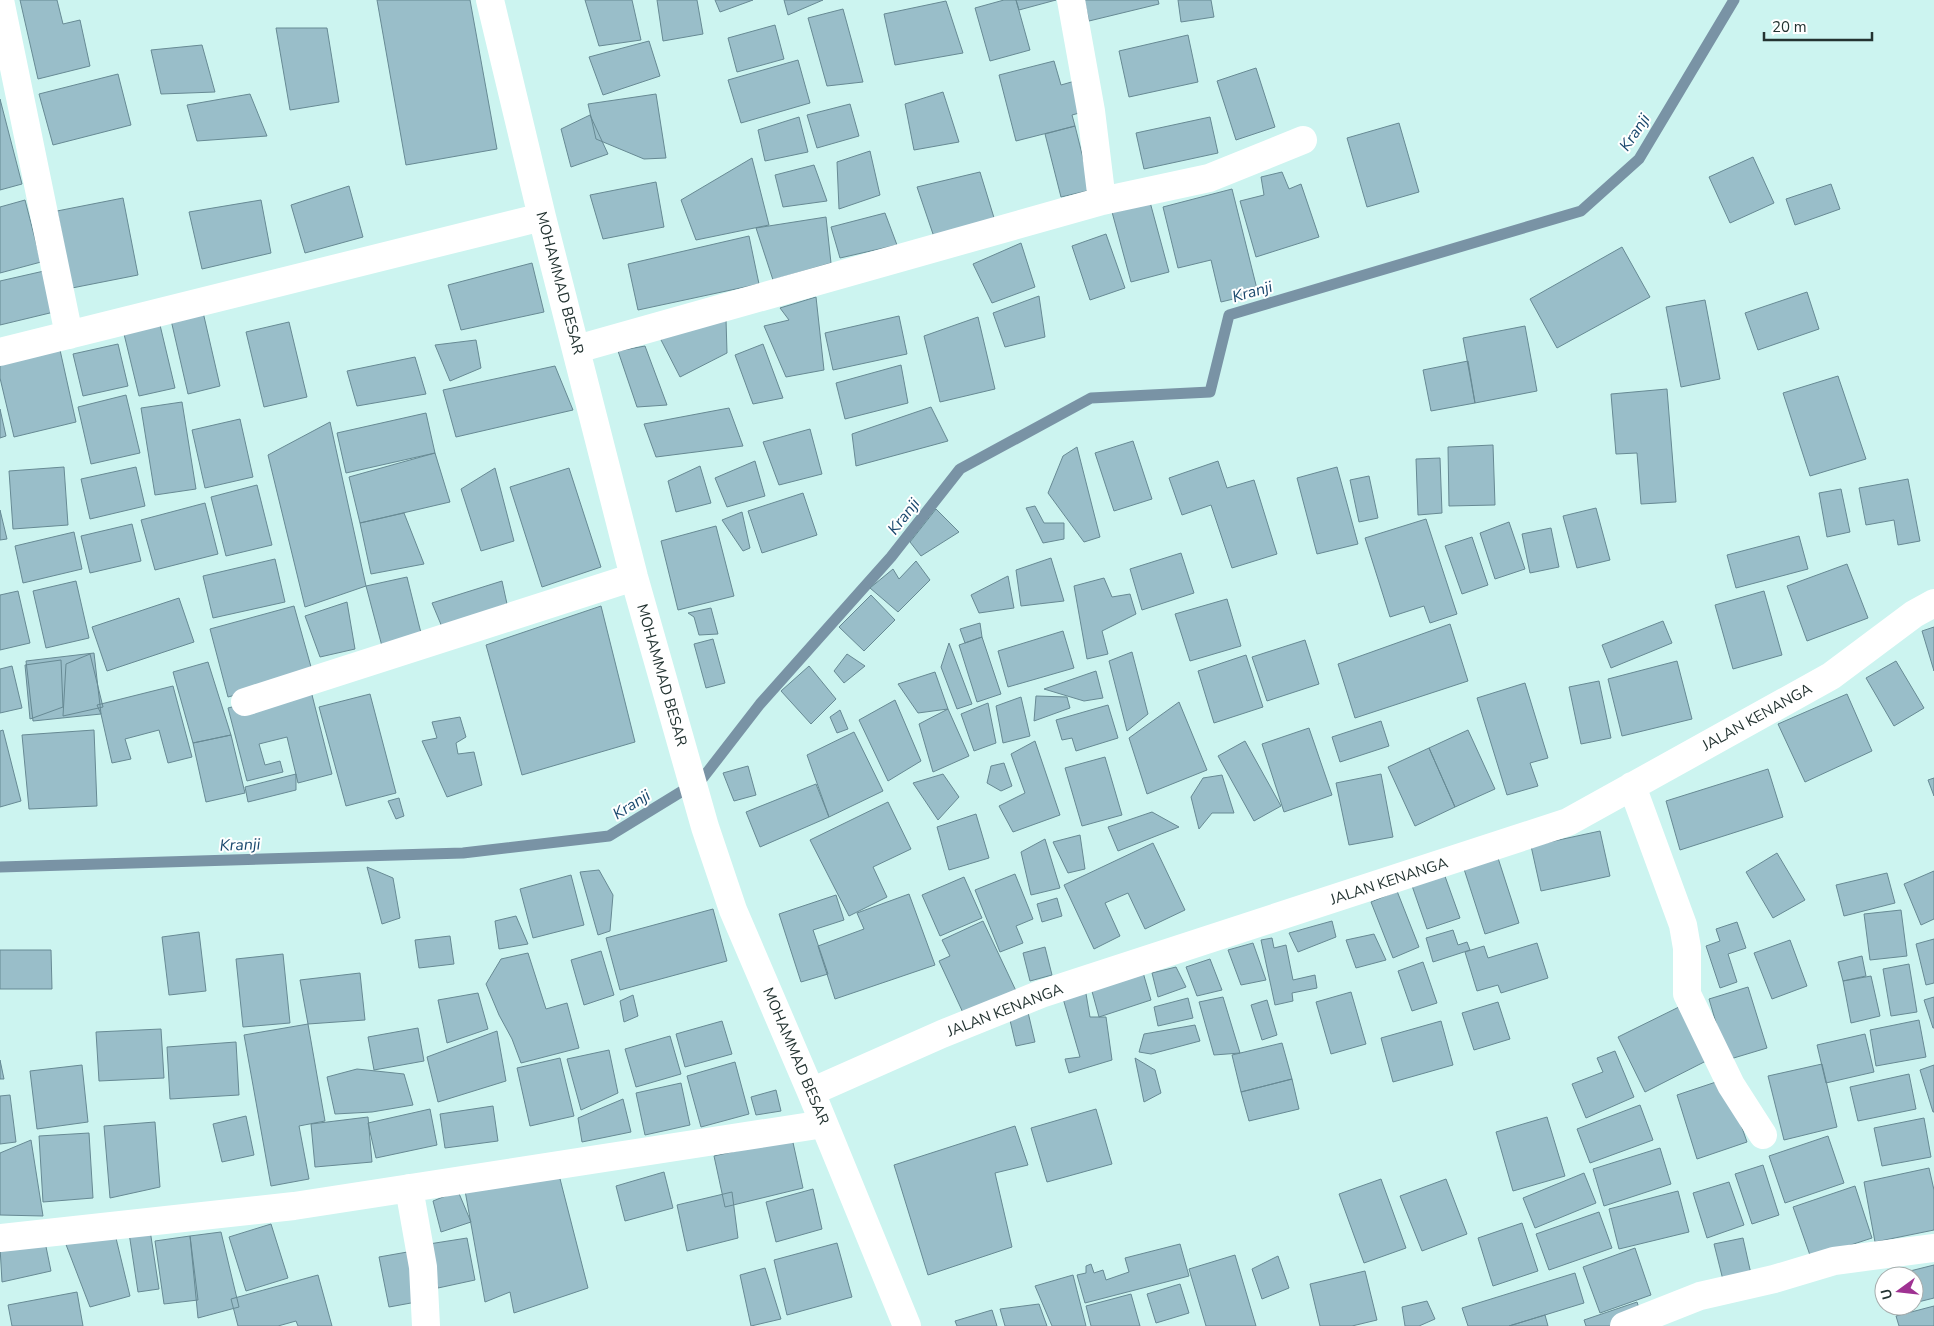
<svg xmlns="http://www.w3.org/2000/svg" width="1934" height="1326" viewBox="0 0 1934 1326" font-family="'Nunito Sans',sans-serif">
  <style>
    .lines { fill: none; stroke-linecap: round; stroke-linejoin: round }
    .stream { stroke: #7993a5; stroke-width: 11 }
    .building { fill: #99bec9; stroke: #678a94 }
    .minor { stroke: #fff; stroke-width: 28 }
    .labels { text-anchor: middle; stroke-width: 4; stroke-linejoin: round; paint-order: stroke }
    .street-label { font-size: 15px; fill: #233331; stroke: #fff }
    .water-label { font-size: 16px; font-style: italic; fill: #1b496e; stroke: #fff }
  </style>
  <rect width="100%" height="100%" fill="#ccf4f0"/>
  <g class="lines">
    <path class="stream" d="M0,867l463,-14 146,-17 93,-57 58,-75 131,-147 69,-88 131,-71 119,-6 19,-77 352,-104 58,-52 95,-159"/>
  </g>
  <path class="building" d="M20,0h37l6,24 17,-4 10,46 -52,13z
    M377,0h93l27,149 -91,16z
    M585,0h47l9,40 -42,6z
    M657,0h40l6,34 -40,7z
    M715,0h38l-33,12z
    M784,0h39l-35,15z
    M1004,0h12l14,50 -40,11 -15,-53z
    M1016,0h40l-37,10z
    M1084,0h74l1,4 -70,17z
    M1178,0h33l3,17 -33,5z
    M946,1l17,52 -68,12 -11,-51z
    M843,9l20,73 -36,4 -19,-68z
    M775,25l9,34 -47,13 -9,-34z
    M276,28h51l12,74 -49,8z
    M1188,35l10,47 -69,15 -10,-46z
    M649,41l11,35 -57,19 -14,-38z
    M202,45l13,47 -54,2 -10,-44z
    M798,60l12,43 -69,20 -13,-43z
    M1054,61l7,24 14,-4 8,31 -11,3 3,11 -59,15 -17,-66z
    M1256,68l19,59 -39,13 -19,-59z
    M118,74l13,51 -78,20 -14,-51z
    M943,92l16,50 -45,8 -9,-46z
    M250,94l17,42 -70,5 -10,-36z
    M656,94l10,64 -22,1 -48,-20 -8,-35z
    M0,99l22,85 -22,6z
    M850,104l9,32 -42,12 -10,-33z
    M590,115l18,39 -37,13 -10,-38z
    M799,117l9,35 -43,9 -7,-31z
    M1210,117l8,36 -74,16 -8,-36z
    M1399,123l20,69 -52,15 -20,-69z
    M1075,126l16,64 -30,7 -16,-63z
    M870,151l10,44 -41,14 -2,-47z
    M1753,157l21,46 -44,20 -21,-46z
    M752,158l17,67 -73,15 -15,-40z
    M814,165l13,36 -44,6 -8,-32z
    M980,172l15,49 -61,16 -17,-50z
    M1282,172l7,17 12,-5 18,53 -63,20 -16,-56 24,-6 -3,-18z
    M656,182l8,45 -61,12 -13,-44z
    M1831,184l9,25 -45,16 -9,-26z
    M349,186l14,51 -58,16 -14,-48z
    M1232,189l26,104 -37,9 -10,-42 -33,8 -15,-61z
    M123,198l15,77 -66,13 -15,-77z
    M25,200l16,62 -41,11v-66z
    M261,200l10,53 -69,16 -13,-57z
    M1150,202l19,70 -38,10 -19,-70z
    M885,213l12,32 -57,13 -9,-31z
    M826,217l5,46 -58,17 -17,-52z
    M1106,234l19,54 -35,12 -18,-54z
    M749,236l10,48 -121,26 -10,-46z
    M1021,243l14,44 -43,16 -19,-39z
    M1622,247l28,50 -93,51 -27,-49z
    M532,263l12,49 -83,18 -13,-45z
    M44,271l10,41 -54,13v-44z
    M1807,292l12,37 -61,21 -13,-37z
    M1039,296l6,41 -40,10 -12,-34z
    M816,297l8,73 -38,7 -22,-51 25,-6 -9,-12z
    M1705,300l15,79 -39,8 -15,-80z
    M203,312l17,74 -32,8 -17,-74z
    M899,316l8,38 -74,16 -8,-37z
    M978,317l17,72 -55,13 -16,-66z
    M726,319l1,34 -47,24 -20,-39z
    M289,322l18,75 -43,10 -18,-75z
    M160,325l15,63 -36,8 -15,-62z
    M1525,326l12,65 -62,12 -12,-65z
    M476,340l5,28 -31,13 -15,-36z
    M118,344l10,42 -45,10 -10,-42z
    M763,344l20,54 -30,6 -18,-49z
    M645,346l22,59 -30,2 -19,-56z
    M60,350l16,72 -62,15 -14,-59v-14z
    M415,357l11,37 -69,12 -10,-35z
    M1468,361l7,42 -44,8 -8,-41z
    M901,365l7,38 -63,16 -9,-36z
    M555,366l18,44 -117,27 -13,-47z
    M1838,376l28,83 -56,17 -27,-83z
    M1667,389l9,113 -35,2 -4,-51 -21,1 -5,-60z
    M126,395l14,58 -49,11 -13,-57z
    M182,402l14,87 -41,6 -14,-87z
    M931,407l17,34 -92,25 -4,-32z
    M729,408l14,38 -87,11 -12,-33z
    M0,409l6,27 -6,2z
    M426,413l9,40 -89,20 -9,-40z
    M240,419l13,58 -48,11 -13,-58z
    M330,422l36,164 -61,21 -37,-152z
    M810,429l12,45 -43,11 -16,-43z
    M1133,441l19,58 -38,12 -19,-58z
    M1493,445l2,60 -46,1 -1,-59z
    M1077,447l23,90 -16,5 -36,-49 15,-37z
    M435,453l15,49 -90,21 -11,-46z
    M1440,458l2,55 -24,2 -2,-56z
    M755,461l10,35 -38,11 -12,-29z
    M1218,461l9,27 27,-8 23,74 -45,14 -21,-63 -29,10 -13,-37z
    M700,466l11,37 -35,9 -8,-31z
    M64,467l4,58 -55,4 -4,-58z
    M136,467l9,39 -55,13 -9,-40z
    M1337,467l21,77 -41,10 -20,-76z
    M495,468l19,73 -33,10 -20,-62z
    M569,468l32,99 -59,20 -32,-100z
    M1369,476l9,42 -19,4 -9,-42z
    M1908,479l12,62 -22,4 -4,-25 -28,5 -7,-37z
    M257,485l15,60 -46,11 -15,-59z
    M1841,489l9,43 -23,5 -8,-44z
    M803,493l14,42 -55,18 -14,-42z
    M205,503l13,51 -63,16 -14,-50z
    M1035,506l9,17h20v16l-21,4 -17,-35z
    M1596,508l14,52 -33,8 -14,-52z
    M936,509l23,23 -38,24 -11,-14z
    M0,510l7,29 -7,1z
    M742,512l8,36 -7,3 -21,-31z
    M404,513l20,51 -53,10 -11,-51z
    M1426,519l31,95 -27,9 -6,-17 -34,11 -25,-79z
    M1509,522l16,47 -30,10 -15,-46z
    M132,524l9,37 -51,12 -9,-37z
    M716,526l18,70 -56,14 -17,-69z
    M1551,528l8,39 -29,6 -8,-39z
    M74,532l8,37 -59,14 -8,-37z
    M1799,536l9,33 -72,19 -9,-33z
    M1472,537l16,48 -26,9 -17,-48z
    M1181,553l13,40 -52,17 -12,-41z
    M1051,558l13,43 -43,5 -5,-36z
    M275,559l10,43 -72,16 -10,-42z
    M916,561l14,19 -32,32 -28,-24 23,-19 6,10z
    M1847,564l21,54 -61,23 -20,-55z
    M1008,576l6,32 -35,5 -8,-18z
    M407,577l15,60 -39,13 -17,-64z
    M1104,578l8,19 18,-3 6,20 -34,17 6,23 -21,5 -13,-73z
    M76,581l13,57 -43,10 -13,-57z
    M502,581l5,23 -65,23 -10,-24z
    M18,591l12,52 -30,7v-55z
    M1764,591l18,64 -49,14 -18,-64z
    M871,595l24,25 -31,31 -25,-24z
    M179,598l15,44 -87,29 -15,-44z
    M1227,599l14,47 -51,15 -15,-47z
    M347,602l8,47 -35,8 -15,-41z
    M294,606l19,68 -85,23 -18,-68z
    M601,606l34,136 -113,33 -36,-130z
    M711,608l7,26 -19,1 -5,-18 -6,-4z
    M1663,621l9,22 -61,25 -9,-23z
    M980,623l2,14 -17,6 -5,-14z
    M1450,624l18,57 -113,37 -17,-54z
    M1934,627v44l-12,-40z
    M1063,631l11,37 -66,19 -10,-36z
    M982,637l19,57 -24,8 -18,-57z
    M713,639l12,44 -19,5 -12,-44z
    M1305,640l14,44 -52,17 -15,-44z
    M949,643l23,61 -15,5 -16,-42z
    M1132,652l16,62 -21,17 -18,-70z
    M94,653l7,61 -68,7 -7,-60z
    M90,654l13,53 -40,9 3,-52z
    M847,654l18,12 -21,17 -10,-12z
    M1246,655l17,52 -49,16 -16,-52z
    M61,660l2,47 -33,12 -5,-54z
    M1677,661l15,58 -70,17 -14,-57z
    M1896,661l28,47 -30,18 -28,-48z
    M208,662l23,73 -38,8 -20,-71z
    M12,666l10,42 -22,5v-44z
    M809,666l27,33 -25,25 -30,-33z
    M1096,671l7,27 -19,3 -40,-12z
    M935,672l13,37 -30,4 -20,-29z
    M1599,681l12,57 -30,6 -12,-57z
    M1525,683l23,75 -18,5 8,23 -31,9 -30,-97z
    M173,686l19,71 -24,6 -9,-33 -34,9 6,20 -19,4 -11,-49 -4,-9z
    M310,687l22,87 -34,9 -11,-46 -28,7 6,21 15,-4 3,11 -36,9 -19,-73z
    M370,694l26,99 -50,13 -27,-99z
    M1847,694l25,57 -67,31 -27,-58z
    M1036,696l31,1 3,11 -36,13z
    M1021,697l9,39 -27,7 -7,-37z
    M895,700l26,61 -33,20 -29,-61z
    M1179,702l28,68 -60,24 -18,-56z
    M988,703l8,40 -22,8 -13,-37z
    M1108,705l10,33 -42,13 -4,-13 -10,2 -6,-20z
    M948,709l21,47 -36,16 -14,-48z
    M840,710l8,19 -11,4 -7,-16z
    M460,717l6,20 -10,6 2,11 16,-2 8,33 -35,12 -25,-56 15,-3 -5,-16z
    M1381,721l8,25 -49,16 -8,-25z
    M1309,728l23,67 -48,17 -22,-68z
    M3,730l18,71 -21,6v-76z
    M94,730l3,76 -68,3 -7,-74z
    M1468,730l27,59 -40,18 -26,-59z
    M854,732l29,59 -54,26 -22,-62z
    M231,735l14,58 -39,9 -13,-59z
    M1035,741l25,74 -47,17 -14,-26 26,-13 -14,-39z
    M1245,741l36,65 -27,15 -36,-65z
    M1429,748l26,59 -40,19 -27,-59z
    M1105,757l17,58 -40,11 -17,-58z
    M1004,763l8,23 -11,5 -14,-8 4,-17z
    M748,766l8,29 -22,6 -11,-28z
    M1768,769l15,48 -103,33 -14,-49z
    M296,774v16l-48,12 -3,-15z
    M943,774l16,23 -21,23 -25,-37z
    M1381,774l12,63 -44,8 -13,-62z
    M1222,775l12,38h-22l-13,16 -8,-32 12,-19z
    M1934,778v18l-6,-16z
    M816,784l13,33 -69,30 -14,-35z
    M399,798l5,18 -8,3 -8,-18z
    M888,802l23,47 -38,18 14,30 -38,19 -39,-76z
    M1152,812l27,15 -61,24 -10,-24z
    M976,814l13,44 -40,12 -12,-43z
    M1600,831l10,45 -69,15 -10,-45z
    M1080,835l5,34 -17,4 -15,-31z
    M1045,839l15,49 -29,7 -10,-43z
    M1153,843l32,67 -40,19 -17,-36 -23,10 15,33 -26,13 -30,-64z
    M1777,853l28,47 -32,18 -27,-46z
    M1498,858l21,65 -34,11 -21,-65z
    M367,867l26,11 7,40 -18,6z
    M1442,868l18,50 -33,11 -17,-49z
    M599,870l14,25 -3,36 -12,4 -18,-63z
    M1934,871v48l-13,6 -17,-41z
    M1887,873l8,30 -51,13 -8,-31z
    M1015,874l18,45 -17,7 7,17 -23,9 -25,-62z
    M571,875l13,50 -51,13 -13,-49z
    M964,877l18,41 -42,18 -18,-41z
    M1397,891l22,56 -26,11 -22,-56z
    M909,894l26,71 -100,34 -17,-53 46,-17 -7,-16z
    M836,895l8,25 -31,10 15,44 -27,8 -22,-68z
    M1057,898l5,18 -20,6 -5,-18z
    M713,909l14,52 -107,29 -14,-52z
    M1901,910l6,46 -37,4 -6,-46z
    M516,916l12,28 -29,5 -4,-28z
    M983,921l34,72 -52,24 -26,-56 11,-5 -8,-16z
    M1332,921l4,16 -38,15 -9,-19z
    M1737,922l9,26 -18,6 9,28 -17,6 -14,-42 14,-5 -4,-12z
    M1453,930l5,15 9,-3 3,8 -37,12 -7,-24z
    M199,932l7,59 -37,4 -7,-58z
    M1374,934l12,26 -30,8 -10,-28z
    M450,936l4,28 -35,4 -4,-28z
    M1272,938l2,10 12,-3 7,35 22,-5 2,13 -25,5 1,8 -18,4 -14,-65z
    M1934,939v44l-8,2 -10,-41z
    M1790,940l17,46 -35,13 -18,-46z
    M1253,943l13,37 -25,5 -13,-35z
    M1537,943l11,35 -47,15 -3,-8 -21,6 -12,-39 19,-6 4,12z
    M1045,947l7,28 -22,6 -7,-28z
    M0,950h51l1,39h-52z
    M601,951l13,44 -30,10 -13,-45z
    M528,953l18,56 21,-6 12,45 -58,15 -9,-24 -13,-24 -13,-31 15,-25z
    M283,954l7,69 -47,4 -7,-68z
    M1862,956l4,20 -23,5 -5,-19z
    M1210,959l12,31 -25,6 -11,-29z
    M1140,962l11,38 -52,17 -9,-33z
    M1423,962l14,41 -25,8 -14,-40z
    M1909,964l8,48 -26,4 -8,-47z
    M1176,967l10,20 -28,10 -6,-24z
    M360,973l5,47 -57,4 -8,-44z
    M1871,976l9,40 -29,7 -8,-42z
    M1748,987l19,61 -40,12 -18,-61z
    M1085,988l5,29h16l6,43 -43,13 -4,-14 15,-2 -18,-62z
    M1351,992l15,52 -35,10 -15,-52z
    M478,993l10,36 -41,14 -9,-43z
    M633,995l5,21 -14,6 -4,-21z
    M1223,997l17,56 -26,2 -15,-53z
    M1934,997v31h-1l-9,-28z
    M1188,998l5,20 -35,8 -4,-19z
    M1267,1000l10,35 -15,5 -11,-35z
    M1498,1002l12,37 -36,11 -12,-37z
    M1683,1005l27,54 -65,33 -27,-55z
    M1027,1008l8,34 -19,4 -7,-30z
    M1919,1020l7,37 -50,9 -6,-36z
    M722,1021l10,33 -47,13 -9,-33z
    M1441,1021l12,44 -60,17 -12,-44z
    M308,1024l17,97 -26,5 10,53 -38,7 -27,-151z
    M1195,1025l5,16 -49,13 -12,-2 5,-18z
    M418,1028l6,33 -50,9 -6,-33z
    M161,1029l3,49 -65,3 -3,-49z
    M497,1031l9,50 -68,21 -11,-45z
    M1865,1034l9,38 -48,11 -9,-38z
    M670,1036l11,38 -45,13 -11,-38z
    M236,1042l3,53 -69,4 -3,-52z
    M1282,1043l10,36 -51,13 -9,-37z
    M609,1050l9,43 -37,17 -14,-51z
    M1615,1051l19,46 -48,21 -14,-34 31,-12 -6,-14z
    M560,1058l14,58 -44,10 -13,-58z
    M1135,1058l20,12 6,23 -17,9z
    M0,1060l4,19h-4z
    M735,1062l14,52 -48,13 -14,-51z
    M1822,1064l15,63 -53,13 -16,-64z
    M82,1065l6,57 -51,7 -7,-58z
    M1934,1065v47h-1l-13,-42z
    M357,1069l47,5 9,31 -41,7 -37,2 -8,-37z
    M1909,1074l7,35 -58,12 -8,-34z
    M1292,1079l7,30 -50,12 -8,-29z
    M1725,1079l22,63 -50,17 -20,-64z
    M681,1083l9,42 -45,10 -9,-42z
    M776,1090l5,21 -25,4 -5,-18z
    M10,1095l6,47 -16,2v-48z
    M623,1099l8,33 -49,10 -4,-24z
    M1640,1105l13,35 -63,23 -13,-34z
    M493,1106l5,35 -53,7 -5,-34z
    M430,1109l7,36 -61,13 -8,-35z
    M1096,1109l16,55 -65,18 -16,-54z
    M246,1116l8,39 -32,7 -9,-38z
    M368,1117l4,45 -57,5 -4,-43z
    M1547,1117l18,59 -52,15 -17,-59z
    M1924,1118l7,39 -49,9 -8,-38z
    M155,1122l5,65 -50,11 -6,-72z
    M1015,1126l13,39 -33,8 17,74 -84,28 -34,-110z
    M89,1133l4,65 -50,4 -4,-66z
    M1828,1136l16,47 -59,20 -16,-47z
    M792,1138l11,50 -78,19 -11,-51z
    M31,1140l12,76 -43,-1v-62z
    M1660,1148l11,36 -67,22 -11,-37z
    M1763,1165l16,50 -27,9 -17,-50z
    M1929,1168l5,22v40l-59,12 -11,-60z
    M558,1171l30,117 -74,25 -4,-21 -25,10 -21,-117z
    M664,1172l9,36 -48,13 -9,-35z
    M1584,1173l12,30 -61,25 -12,-30z
    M1381,1179l25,69 -42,15 -25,-69z
    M1446,1179l21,55 -45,17 -22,-55z
    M1729,1182l15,43 -37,13 -14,-45z
    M1855,1186l17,52 -61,20 -18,-51z
    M813,1189l9,40 -46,13 -10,-40z
    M458,1191l13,31 -30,10 -8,-31z
    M1678,1191l11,41 -70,17 -10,-40z
    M732,1192l6,46 -51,13 -10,-46z
    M1599,1212l13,36 -63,22 -13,-36z
    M1522,1223l16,48 -45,15 -15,-48z
    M271,1224l17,54 -42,13 -17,-54z
    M150,1230l9,59 -21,3 -9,-59z
    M221,1232l18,75 -41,11 -8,-82z
    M115,1234l15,62 -40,11 -25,-65z
    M190,1236l8,64 -34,4 -9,-63z
    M44,1237l7,34 -49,11 -2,-35z
    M467,1238l8,42 -37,8 -9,-44z
    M1743,1238l8,36 -28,6 -9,-36z
    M837,1243l15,54 -65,18 -13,-55z
    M1180,1244l9,32 -104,27 -8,-28 9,-2v-7l5,-2 3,9 9,-3 3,10 23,-8 -4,-14z
    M1635,1248l16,47 -51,18 -17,-46z
    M413,1251l9,50 -33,6 -10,-50z
    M1235,1255l21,71h-50l-17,-57z
    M1278,1256l11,32 -27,11 -10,-30z
    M1934,1265v33l-20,5v-27h-24z
    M765,1268l16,51 -30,7 -11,-51z
    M1365,1271l12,49 -25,6h-32l-10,-42z
    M1575,1273l9,30 -75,23h-41l-6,-18z
    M318,1275l14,51h-34l-2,-5 -18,5h-40l-7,-27z
    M1073,1275l13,51h-34l-17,-40z
    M1180,1284l9,29 -33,10 -9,-29z
    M77,1292l6,34h-71l-4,-21z
    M1131,1294l9,32h-49l-5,-20z
    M1427,1301l8,18 -16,7h-14l-3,-19z
    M1637,1302l5,15 -26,9h-30l-2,-6z
    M1039,1304l8,22h-42l-5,-17z
    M1934,1306v20h-35l-3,-10z
    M992,1310l5,16h-40l-2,-5z
    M1545,1315l3,11h-39z"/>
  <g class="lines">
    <path class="minor" d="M0,0l69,335
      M490,0l52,217 92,360 71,250 28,83 78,182 96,234
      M1102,201l107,-23 94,-38
      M577,349l525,-148 -11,-90 -20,-111
      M0,352l542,-135
      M245,702l389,-125
      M1632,786l51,139 4,23v46l44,91 32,50
      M811,1092l131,-58 99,-40 527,-172 263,-146 83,-62 20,-11
      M409,1188l14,79 3,59
      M0,1238l294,-32 530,-82
      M1624,1326l76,-30 74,-17 60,-18 100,-13"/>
  </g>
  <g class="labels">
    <g class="street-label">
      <text transform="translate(560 283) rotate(75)" y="5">MOHAMMAD BESAR</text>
      <text transform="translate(662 675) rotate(74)" y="5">MOHAMMAD BESAR</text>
      <text transform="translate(1757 717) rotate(-29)" y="5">JALAN KENANGA</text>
      <text transform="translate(1389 881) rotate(-18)" y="5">JALAN KENANGA</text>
      <text transform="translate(1005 1010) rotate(-21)" y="5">JALAN KENANGA</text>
      <text transform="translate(796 1056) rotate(67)" y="5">MOHAMMAD BESAR</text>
    </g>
    <g class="water-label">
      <text transform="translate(1634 132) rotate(-56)" y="6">Kranji</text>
      <text transform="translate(1252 291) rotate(-16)" y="6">Kranji</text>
      <text transform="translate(903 516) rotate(-52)" y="6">Kranji</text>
      <text transform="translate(631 804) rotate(-32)" y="6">Kranji</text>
      <text transform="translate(240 844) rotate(-2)" y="6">Kranji</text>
    </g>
  </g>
  <g transform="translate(1899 1291) rotate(255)"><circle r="24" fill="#ffffff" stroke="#a7adad"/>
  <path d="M0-4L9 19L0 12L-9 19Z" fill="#9f3292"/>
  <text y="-8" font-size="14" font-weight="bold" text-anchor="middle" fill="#233331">U</text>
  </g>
  <path d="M1764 32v8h108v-8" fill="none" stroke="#233331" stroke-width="2.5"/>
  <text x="1772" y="32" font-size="15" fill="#233331" stroke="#ffffff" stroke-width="4" paint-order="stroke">20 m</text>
</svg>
